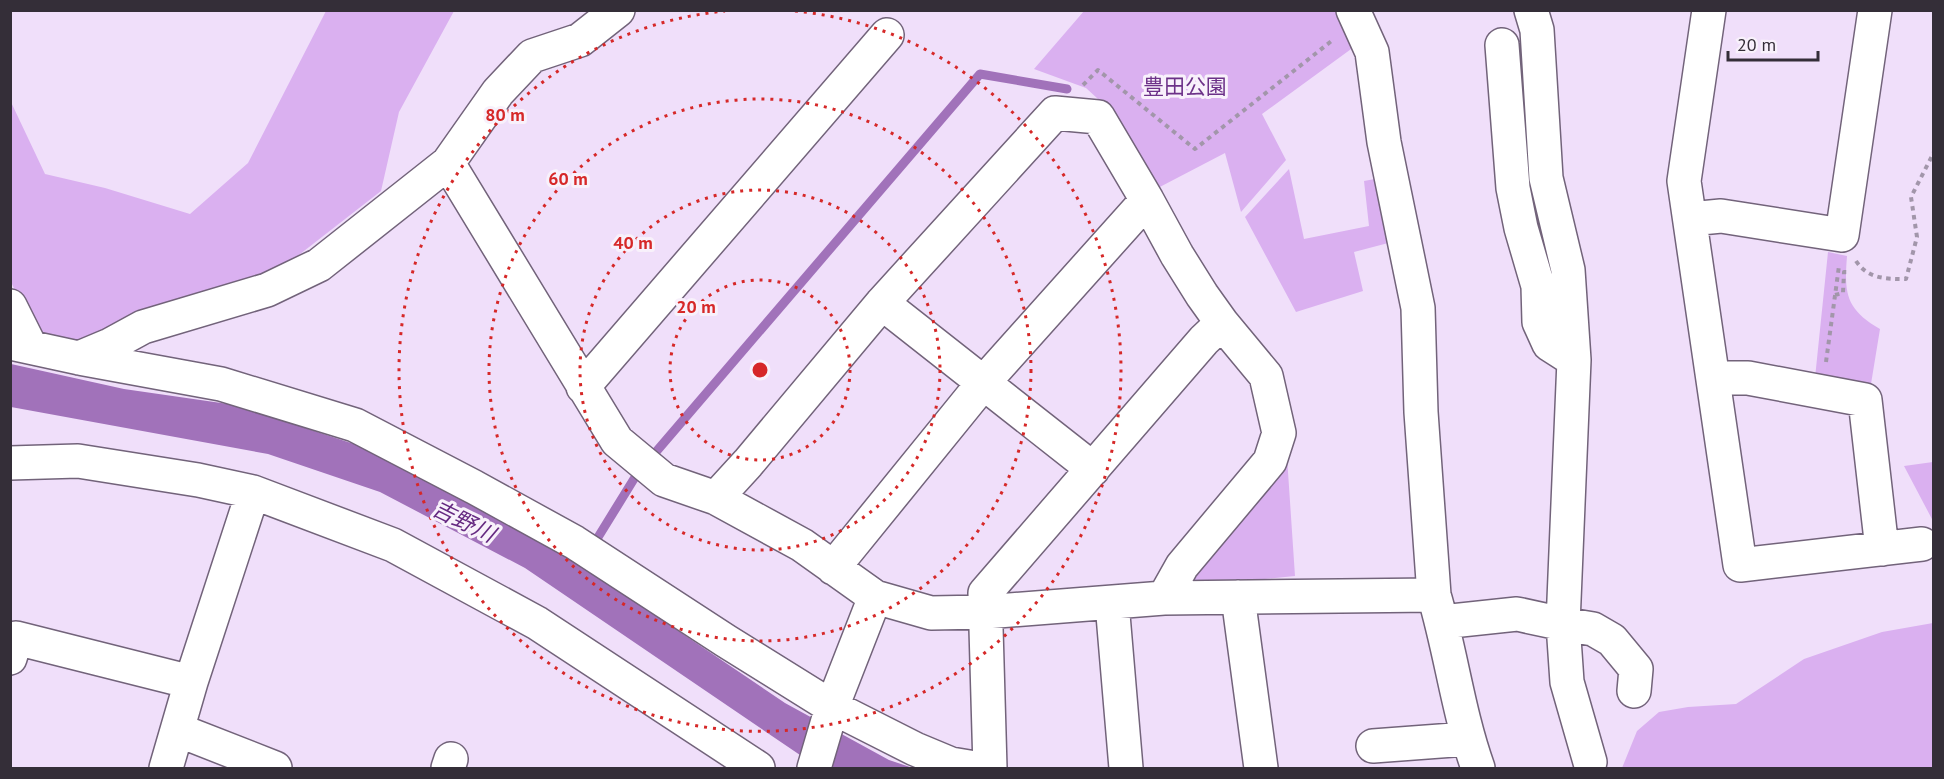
<svg xmlns="http://www.w3.org/2000/svg" width="1944" height="779" viewBox="0 0 1944 779" font-family="'PT Sans','Noto Sans JP',sans-serif">
  <style>
    .green { fill: #dab0f0 }
    .water { fill: #a172ba }
    .lines { fill: none; stroke-linecap: round; stroke-linejoin: round }
    .stream { stroke: #a172ba; stroke-width: 9 }
    .minor-casing { stroke: #72637a; stroke-width: 36 }
    .path { stroke: #a296aa; stroke-width: 4; stroke-dasharray: 4.5 4.5; stroke-linecap: butt }
    .minor { stroke: #fff; stroke-width: 33 }
    .ring { fill: none; stroke: #d62828; stroke-width: 3; stroke-dasharray: 3 6 }
    .labels { text-anchor: middle; stroke-width: 6; stroke-linejoin: round; paint-order: stroke }
    .park-label { font-size: 21px; fill: #6c3188; stroke: #f8f1fb }
    .water-label { font-size: 22px; font-style: italic; fill: #652981; stroke: #f8f1fb }
    .centre { fill: #d62828; stroke: #f8f1fb; stroke-width: 3 }
    .ring-label { font-size: 18px; text-anchor: middle; font-weight: bold; fill: #d62828; stroke: #f8f1fb; stroke-width: 6; stroke-linejoin: round; paint-order: stroke }
  </style>
  <rect width="100%" height="100%" fill="#f0dffa"/>
  <path class="green" d="M326,11h128l-55,101 -18,79 -104,81 -199,72 -42,-10 -25,-52 -1,-182 35,74 60,14 85,26 58,-51z
    M1084,11h257l17,33 -96,70 24,46 -45,52 -16,-59 -71,37 -44,-80 -24,-22 -52,-19z
    M1289,169l15,70 65,-13 -5,-45 16,-3 12,64 -38,10 9,39 -67,21 -51,-95z
    M1828,252l19,4c-3,38 -1,53 33,73l-10,61 -55,-12z
    M1287,457l8,119 -111,11z
    M1933,462h1l-1,59 -29,-55z
    M1933,623v145h-311l15,-37 22,-19 29,-5 48,-3 68,-45 78,-27z"/>
  <path class="water" d="M11,364l113,25 111,16 119,39 137,68 106,64 188,127 104,57 24,8h-79l-34,-13 -275,-187 -145,-76 -112,-38 -257,-47z"/>
  <g class="lines">
    <path class="stream" d="M592,547l45,-73 343,-400 87,15"/>
    <defs>
      <path id="minor" d="M1353,10l19,42 12,90 34,166 3,104 13,183c17,57 24,117 44,173
        M1709,10l-25,171 56,384 182,-21
        M1502,45l11,143 8,40 17,58 1,36 10,22 25,16
        M448,163l169,278 47,39 52,18 86,47 73,52 56,16 54,-1 179,-14 270,-3
        M1690,219l31,-3 121,19 33,-225
        M882,303l211,166
        M10,306l20,40
        M10,343l69,15 142,26 134,41 119,62 100,55 152,99 106,66 83,42 36,15 24,4
        M79,358l31,-13 33,-18 124,-37 52,-25 129,-102 50,-71 34,-36 48,-16 38,-30
        M1714,378h34l117,22 17,149
        M583,387l304,-352
        M10,463l68,-2 120,19 55,12 140,53 144,78 221,145
        M716,498l32,-35 134,-160 173,-190 43,4 49,83 30,55 25,40 20,28 44,53 13,57 -9,28 -88,105 -18,32
        M833,568l151,-186 163,-182
        M1238,597l23,171
        M1112,603l14,165
        M1442,622l75,-8 46,10 11,-264 -6,-90 -22,-92 -9,-148 -6,-20
        M10,658l6,-20 175,44
        M178,730l97,38
        M1373,746l94,-7
        M1590,762l-23,-80 -4,-58 30,5 19,11 24,29 -2,22
        M166,768l25,-86 62,-190
        M448,768l3,-9
        M814,768l18,-61 43,-110
        M990,768l-5,-175 219,-253 18,-17"/>
    </defs>
    <use href="#minor" class="minor-casing"/>
    <path class="path" d="M1083,85l15,-15 97,79 139,-110
      M1856,261c12,18 30,18 50,18l11,-42 -6,-40 23,-45
      M1835,295l8,-2 1,-21h5
      M1826,362l13,-96"/>
    <use href="#minor" class="minor"/>
  </g>
  <g class="ring">
    <circle cx="760" cy="370" r="90"/>
    <circle cx="760" cy="370" r="180"/>
    <circle cx="760" cy="370" r="271"/>
    <path d="M795 11A361 361 0 1 1 725 11"/>
  </g>
  <g class="labels">
    <g class="park-label">
      <text x="1185" y="94">豊田公園</text>
    </g>
    <g class="water-label">
      <text transform="translate(464 521) rotate(26)" y="8">吉野川</text>
    </g>
  </g>
  <circle cx="760" cy="370" r="9" class="centre"/>
  <g class="ring-label">
    <text x="505" y="121">80 m</text>
    <text x="568" y="185">60 m</text>
    <text x="633" y="249">40 m</text>
    <text x="696" y="313">20 m</text>
  </g>
  <rect width="1944" height="779" fill="none" stroke="#342e38" stroke-width="24"/>
  <path d="M1728 51v9h90v-9" fill="none" stroke="#342e38" stroke-width="3"/>
  <text x="1737" y="51" font-size="18" fill="#342e38" stroke="#f8f1fb" stroke-width="4.5" paint-order="stroke">20 m</text>
</svg>
